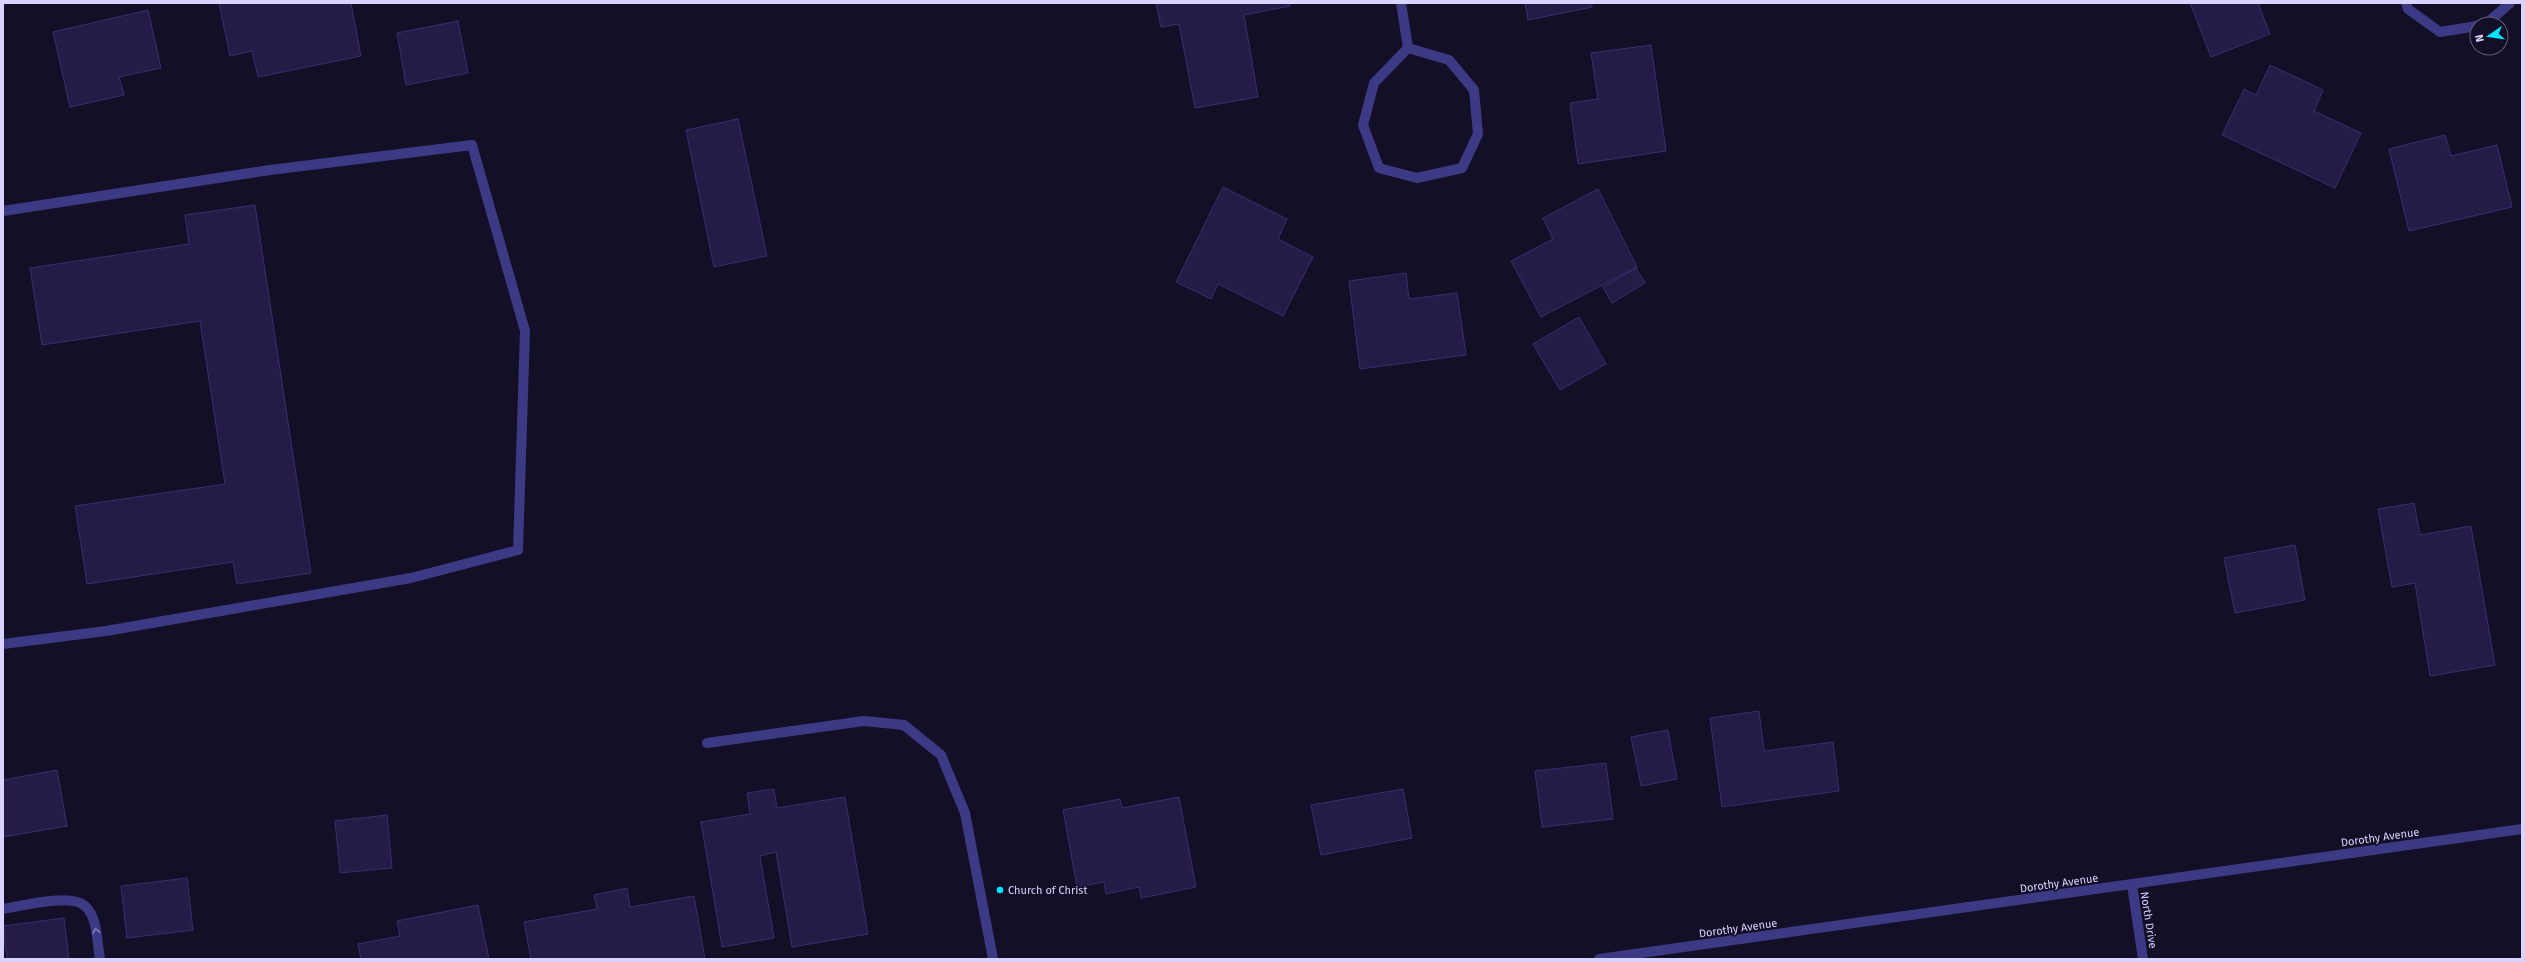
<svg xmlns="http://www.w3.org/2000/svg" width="2525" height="962" viewBox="0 0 2525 962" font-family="'Fira Sans',sans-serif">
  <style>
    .building { fill: #241b47; stroke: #3b2d73 }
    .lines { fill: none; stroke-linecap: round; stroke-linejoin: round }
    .minor { stroke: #3d3a85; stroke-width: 10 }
    .oneway { stroke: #837fbc }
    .poi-dot { fill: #00e5ff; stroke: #130f26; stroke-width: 1.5 }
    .labels { text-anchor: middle; stroke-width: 3.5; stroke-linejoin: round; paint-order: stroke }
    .street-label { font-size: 11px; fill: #d9d4ff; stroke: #130f26 }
    .poi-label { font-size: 11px; fill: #d9d4ff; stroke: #130f26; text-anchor: start }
  </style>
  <rect width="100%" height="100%" fill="#130f26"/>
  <path class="building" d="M219,3h132l10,53 -103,21 -6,-26 -22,5z
    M1156,3h133l1,3 -46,9 14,82 -63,11 -16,-84 -18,3z
    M1525,3h67v4l-64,13z
    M2190,3h68l12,31 -59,23z
    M148,10l13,58 -42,9 5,18 -54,12 -17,-75z
    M458,21l10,52 -62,12 -9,-52z
    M1651,45l15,106 -88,13 -8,-61 28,-4 -7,-46z
    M2270,65l53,25 -9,21 47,22 -26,55 -113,-53 22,-46 12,6z
    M738,119l29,137 -53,11 -28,-137z
    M2445,135l6,21 46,-11 15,62 -103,24 -20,-82z
    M1223,187l64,32 -9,20 35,18 -30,59 -65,-32 -7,15 -35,-17z
    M1598,189l39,78 -96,50 -30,-56 42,-22 -10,-21z
    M255,205l56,368 -74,11 -4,-22 -146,22 -12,-78 150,-22 -25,-163 -158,24 -12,-77 159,-24 -4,-29z
    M1636,268l9,15 -33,20 -9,-16z
    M1406,273l3,26 48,-6 9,62 -106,14 -11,-88z
    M1579,317l27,47 -46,26 -27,-46z
    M2414,503l6,32 51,-9 24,139 -65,11 -15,-93 -23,4 -14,-78z
    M2295,545l10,55 -70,13 -11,-55z
    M1759,711l5,40 69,-9 6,49 -117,16 -12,-89z
    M1668,730l9,49 -36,7 -10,-49z
    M1606,763l7,56 -71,8 -7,-56z
    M57,770l10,56 -64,11v-57z
    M774,789l3,19 68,-11 23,137 -76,13 -16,-95 -16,4 14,82 -52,9 -21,-125 49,-8 -3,-21z
    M1403,789l9,49 -91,17 -10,-50z
    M1179,797l17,90 -55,11 -2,-11 -33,7 -2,-12 -27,5 -14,-77 57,-11 2,9z
    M387,815l5,53 -52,5 -5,-52z
    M187,878l6,52 -66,8 -6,-52z
    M627,888l3,19 64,-11 11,63h-174l-7,-37 73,-13 -3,-14z
    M478,905l11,54h-128l-3,-15 42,-8 -3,-15z
    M64,918l5,41h-62l-4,-33z"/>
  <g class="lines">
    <path class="minor" d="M1401,3l7,45
      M2406,3l2,6 32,23 37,-6
      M2486,24l24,-21
      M1408,48l41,12 25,30 4,44 -16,34 -45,10 -38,-10 -16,-43 11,-42z
      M3,211l267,-41 202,-25 53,186 -7,219 -107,28 -305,53 -103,13
      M707,743l157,-22 40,4 37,30 24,58 28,146
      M2132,885l11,74
      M3,909c18,-3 68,-16 82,-3 13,11 12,38 15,53
      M1599,959l923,-130"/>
  </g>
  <defs><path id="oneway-chevron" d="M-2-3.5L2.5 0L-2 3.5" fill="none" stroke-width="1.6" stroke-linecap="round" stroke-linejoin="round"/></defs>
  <use class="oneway" href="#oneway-chevron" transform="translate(96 931) rotate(-98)"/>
  <circle class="poi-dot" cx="1000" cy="890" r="4"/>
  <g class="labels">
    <g class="street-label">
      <text transform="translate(2380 837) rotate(-8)" y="4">Dorothy Avenue</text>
      <text transform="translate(2059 883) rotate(-8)" y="4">Dorothy Avenue</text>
      <text transform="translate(2149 920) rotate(81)" y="4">North Drive</text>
      <text transform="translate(1738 928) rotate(-8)" y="4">Dorothy Avenue</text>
    </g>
    <g class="poi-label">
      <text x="1008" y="894">Church of Christ</text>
    </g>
  </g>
  <rect width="2525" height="962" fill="none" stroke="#d9d4ff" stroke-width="8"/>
  <g transform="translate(2489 36) rotate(257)"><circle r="19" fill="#130f26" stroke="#625e7d"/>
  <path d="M0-3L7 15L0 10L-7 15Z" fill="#00e5ff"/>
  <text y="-6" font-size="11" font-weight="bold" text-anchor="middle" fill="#d9d4ff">N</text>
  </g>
</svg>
